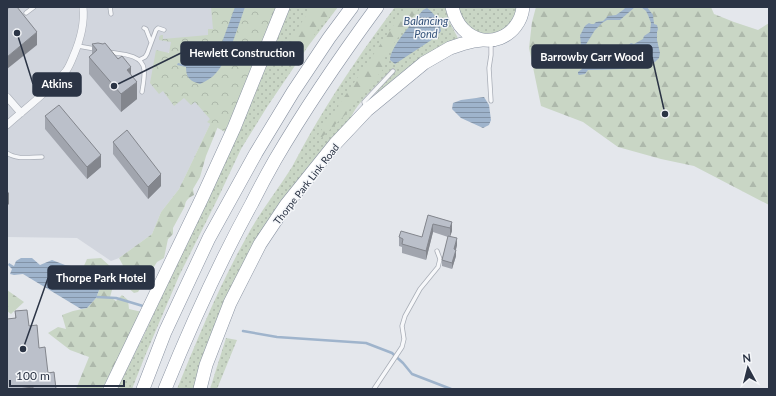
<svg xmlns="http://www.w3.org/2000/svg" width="776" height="396" viewBox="0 0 776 396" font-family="Lato,sans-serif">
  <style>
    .built { fill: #d2d6de }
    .grass { fill: url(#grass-dots) }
    .forest { fill: url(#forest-firs) }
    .park { fill: url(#park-crowns) }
    .water { fill: url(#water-rules) }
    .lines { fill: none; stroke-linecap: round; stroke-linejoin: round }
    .stream { stroke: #9fb4cc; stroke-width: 2.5 }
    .lane-casing { stroke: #a9aeb7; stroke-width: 5 }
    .street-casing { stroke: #a9aeb7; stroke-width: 8 }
    .highway-casing { stroke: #8b94a3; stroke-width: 14 }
    .lane { stroke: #f7f8fa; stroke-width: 3.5 }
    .street { stroke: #f7f8fa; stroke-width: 7 }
    .highway { stroke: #fff; stroke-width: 13 }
    .wall { fill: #a1a5ae }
    .shaded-wall { fill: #83868d }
    .building { fill: #bbc0ca; stroke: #83868d }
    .labels { text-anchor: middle; stroke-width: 3; stroke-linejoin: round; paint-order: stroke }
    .street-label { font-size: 10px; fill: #2b3445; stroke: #f4f6f9 }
    .water-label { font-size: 11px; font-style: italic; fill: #34527a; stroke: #f4f6f9 }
    .leader { fill: none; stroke: #2b3445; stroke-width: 1.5 }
    .callout-dot { fill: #2b3445; stroke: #f4f6f9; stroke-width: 1.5 }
    .callout { fill: #2b3445; stroke: #2b3445; stroke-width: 1.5 }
    .callout-label { font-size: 11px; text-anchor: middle; font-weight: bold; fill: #fff }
  </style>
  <defs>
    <pattern id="grass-dots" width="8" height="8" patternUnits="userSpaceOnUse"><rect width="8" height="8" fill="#c9d6c5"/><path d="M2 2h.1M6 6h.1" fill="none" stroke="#adb8ab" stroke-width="1.8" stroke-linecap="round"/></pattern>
    <pattern id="forest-firs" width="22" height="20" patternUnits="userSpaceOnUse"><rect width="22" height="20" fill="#c9d6c5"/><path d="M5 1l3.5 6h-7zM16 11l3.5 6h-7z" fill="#adb8ab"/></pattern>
    <pattern id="park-crowns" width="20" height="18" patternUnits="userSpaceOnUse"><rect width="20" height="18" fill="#c9d6c5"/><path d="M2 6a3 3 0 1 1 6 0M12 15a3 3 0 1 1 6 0" fill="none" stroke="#adb8ab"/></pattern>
    <pattern id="water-rules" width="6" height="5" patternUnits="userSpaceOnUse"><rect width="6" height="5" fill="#9fb4cc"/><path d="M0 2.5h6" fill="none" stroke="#8293a7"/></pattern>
  </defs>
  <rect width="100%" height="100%" fill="#e4e7ec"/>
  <path class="built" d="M7,7h213l-8,29 -40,12 -7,9 52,53 -38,79 -18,23 -9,22 -33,24 -8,3 -34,-23 -70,-1z"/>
  <path class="grass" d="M288,7h50l-29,38 -42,62 -26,42 -22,47 -40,80 -34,80 -13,33h-15l27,-54 86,-187z
    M395,7h50l5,16 9,17 -58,33 -19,16 -9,6 15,-17 -3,-2c-10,11 -32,31 -35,45l-74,91 -82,177h-17c21,-51 42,-103 69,-151 13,-25 31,-47 46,-71 8,-15 16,-30 25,-45 24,-40 50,-78 78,-115z
    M458,7h59c-1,6 -2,12 -6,17 -12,13 -34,13 -45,0 -3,-5 -6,-11 -8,-17z
    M226,338l11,2 -20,49h-7z"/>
  <path class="forest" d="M312,7h23l-39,52h-6l1,-21z
    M406,7h14l-19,26 -17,25 1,9 -41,49 -26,25 -2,-3z
    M536,7h175l3,7 20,8 24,8 11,-7v182l-75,-39 -33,-7 -43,-12 -35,-25 -42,-16 -12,-58 3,-26z
    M214,116l7,3 -15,37 -6,21 -7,12 1,6c-4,2 -9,5 -9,11l-12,22v6l-5,5 -4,19 -7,4 -19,30 -4,1 -8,-7 1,-13 -8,-15 33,-24 9,-22 18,-23z
    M101,258l11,10 2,15 -4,14 6,4 6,-6 6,5 1,9 13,3 -40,77h-26l13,-32 -19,-7 -22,-17 10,-6 8,2 -4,-14 11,-4 14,-3 9,-10 5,-13 -7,-12 -11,-5 4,-9z
    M7,290l17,12 -13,12 -4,-3z"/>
  <path class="park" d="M211,7h65l-34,86 -17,39 -18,-10 3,-3 -15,-17 -4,3 -7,-7 -10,8 -11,-15 -4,3 -9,-11 6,-33 13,3 2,-11 -12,-2v-3l2,-2h2v4l45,-4v-6h5z"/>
  <path class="water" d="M235,7h10c-7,19 -16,52 -29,66 -4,5 -10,8 -16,11 -10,-3 -14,-6 -14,-17l-9,-2 1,-2 9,2 5,-8 6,-2 15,-4 8,-6z
    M626,7h9l-15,13h-13l-5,3 -7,7 -10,16c1,8 4,12 11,15l4,-3 5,-2 5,-4 5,-2 2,-3 3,-2 7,1 4,-3 3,1 9,-5 1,-3 6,-4 1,-9 -3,-8 -2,-4 -5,-4h6l6,8 1,9 3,1 1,4 -1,3v8l3,13 -1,5 -4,4 -4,2 -4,-1 -8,3 -16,3 -35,1 -3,4 -6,1 -1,-1v-2l4,-3 1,-3v-4l-3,-5v-6l1,-5 -1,-11c4,-5 2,-8 9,-12l2,1h3l2,-2 7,-1 5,-5 8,-1 7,-5z
    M427,8c8,6 13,14 14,23l-5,6 -41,27 -5,-4c0,-13 24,-39 33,-50z
    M484,97l5,8 2,15 -2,5 -6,3 -22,-10 -9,-9 1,-6 8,-3z
    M21,258h11l8,7 12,-5 13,5 18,3 11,5 7,12 -5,13 -9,10 -6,1 -58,-35 -9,1 -4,-1 2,-5 -4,-4 1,-2 5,3 2,-5z"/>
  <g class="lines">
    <path class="stream" d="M97,297l19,1 27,8
      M243,331l34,6 89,6 26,10 11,10 9,11 39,15"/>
    <defs>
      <path id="lane" d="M110,7l1,7
        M26,13l8,-6
        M144,28l2,1 5,13
        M78,46l17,3
        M109,52c11,2 33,2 35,17 1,7 -1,16 -2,23
        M139,60l6,-3 2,-3 9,-24 2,-2 6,2
        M491,101l-2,-33 2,-13v-13
        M366,107l-2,-5 29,-31
        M7,153c10,7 24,4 35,4
        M374,389l28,-42 2,-8 -2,-13 3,-10 15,-27 18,-22 2,-8 -3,-8"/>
      <path id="street" d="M7,97l14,16
        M7,125c20,-18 42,-34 59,-54 3,-4 5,-9 7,-14 7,-16 12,-32 10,-50"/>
      <path id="highway" d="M452,7c2,8 5,16 11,22 22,23 57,8 60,-22
        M110,389l92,-191 32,-70 49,-121
        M143,389l22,-57 44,-94 47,-85 37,-61 36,-54 23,-31
        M165,389c26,-64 54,-126 87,-186 7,-14 15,-29 23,-43 31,-53 66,-104 102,-153
        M200,389l6,-24 24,-62 30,-59 26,-39 49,-61 32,-34 57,-47 26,-15 12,-4 12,-3 8,-1"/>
    </defs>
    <use href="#lane" class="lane-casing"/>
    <use href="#street" class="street-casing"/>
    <use href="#highway" class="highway-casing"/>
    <use href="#lane" class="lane"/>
    <use href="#street" class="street"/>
    <use href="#highway" class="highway"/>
  </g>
  <path class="wall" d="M92,44l39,31 6,24 -16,13 -32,-38v-17l3,-3z
    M45,116l56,51 -14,12 -42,-50z
    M113,142l48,44 -13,13 -35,-45z
    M428,215l24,7v9l-2,5 7,9 -1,5v6l-4,13 -10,-3v-6l6,-23 -15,-5 -7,28 -24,-7v-6l-3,-1v-9h23z
    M15,311l14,15 10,22 9,25 6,-1 2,17h-49l8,-71z"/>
  <path class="shaded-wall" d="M37,32v13l-30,24v-12z
    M131,67v18l-4,-15z
    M137,82v17l-16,13v-18z
    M101,155v12l-14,12v-12z
    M161,174v12l-13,13v-12z
    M9,192v12l-2,2v-12z
    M452,222v9l-2,6v-9z
    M433,224v8l-7,28v-9z
    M457,238v7l-3,11v-7z
    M456,250v6l-4,13v-6z"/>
  <path class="building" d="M10,7h7l20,25 -30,25v-48z
    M98,43l5,1 2,-1 13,16 4,-3 9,11 -4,3 10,12 -16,12 -32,-37 8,-7 -5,-6z
    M59,105l42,50 -14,12 -42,-51z
    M127,130l34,44 -13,13 -35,-45z
    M428,215l24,7 -2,6 -17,-4 -7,27 -24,-7 1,-5 -4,-2 2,-6 21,6z
    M448,236l9,2 -3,11 2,1 -4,13 -10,-3z
    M27,310l2,16 8,-1 2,23 6,-1 3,26 6,-1 2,17h-23v-2l-15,2h-11v-70l9,-1 -1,-7z"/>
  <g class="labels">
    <g class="street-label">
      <text transform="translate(306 184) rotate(-52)" y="4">Thorpe Park Link Road</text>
    </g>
    <g class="water-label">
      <text x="426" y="25">Balancing<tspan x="426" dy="13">Pond</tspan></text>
    </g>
  </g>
  <path class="leader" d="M114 86L181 53M665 114L652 57M17 33L33 84M23 349L48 278"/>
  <g class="callout-dot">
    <circle cx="114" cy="86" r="4"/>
    <circle cx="665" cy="114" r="4"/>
    <circle cx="17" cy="33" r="4"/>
    <circle cx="23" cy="349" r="4"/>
  </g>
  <g class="callout">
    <rect x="181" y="42" width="122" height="23" rx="4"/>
    <rect x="532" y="45" width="120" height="23" rx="4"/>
    <rect x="33" y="73" width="48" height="23" rx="4"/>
    <rect x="48" y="266" width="106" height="23" rx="4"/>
  </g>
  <g class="callout-label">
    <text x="242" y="57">Hewlett Construction</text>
    <text x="592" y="61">Barrowby Carr Wood</text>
    <text x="57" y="88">Atkins</text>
    <text x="101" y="282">Thorpe Park Hotel</text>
  </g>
  <rect width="776" height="396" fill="none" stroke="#2b3445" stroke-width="16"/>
  <g transform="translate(748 368) rotate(353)" stroke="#f4f6f9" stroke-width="3" paint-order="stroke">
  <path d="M0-3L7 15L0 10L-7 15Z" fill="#2b3445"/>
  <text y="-6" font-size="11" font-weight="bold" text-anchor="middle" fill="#2b3445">N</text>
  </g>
  <path d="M10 380v6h114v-6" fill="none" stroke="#2b3445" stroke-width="2"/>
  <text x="16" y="380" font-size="12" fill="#2b3445" stroke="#f4f6f9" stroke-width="3" paint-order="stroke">100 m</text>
</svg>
